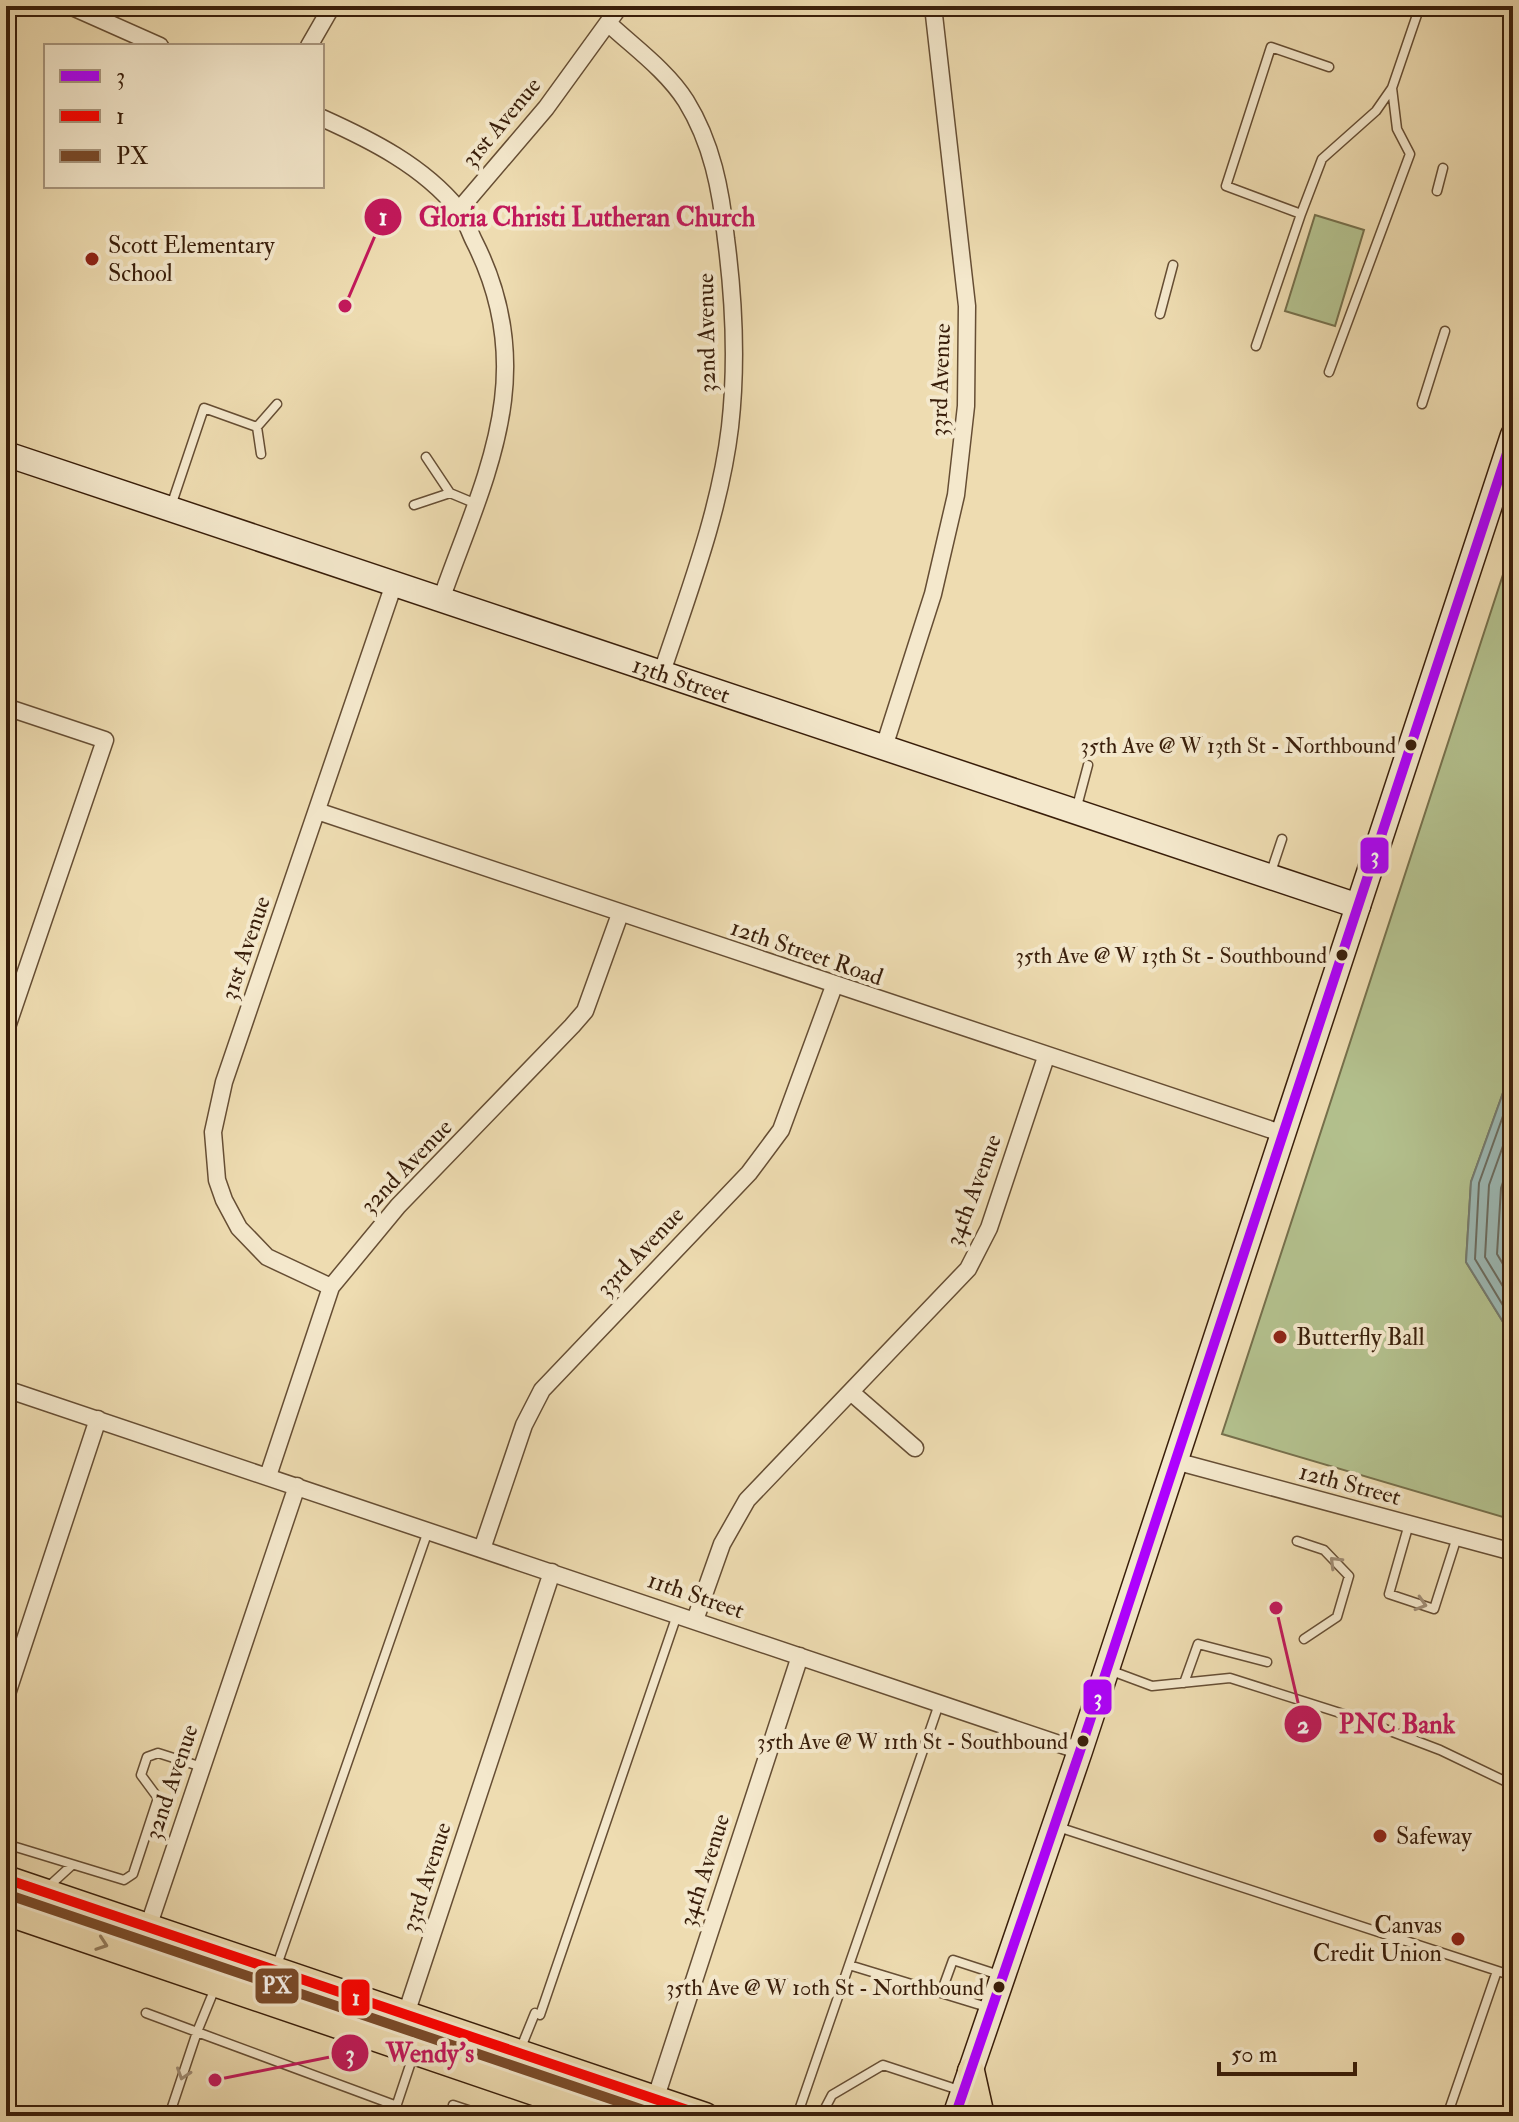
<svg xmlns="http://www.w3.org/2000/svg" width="1519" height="2122" viewBox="0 0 1519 2122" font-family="'IM FELL Double Pica',serif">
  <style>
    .green { fill: #b4c28f; stroke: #76704c; stroke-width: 2 }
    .water { fill: #9cb9b5; stroke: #747b71; stroke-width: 2 }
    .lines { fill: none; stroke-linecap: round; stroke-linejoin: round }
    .shore { stroke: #6a6c60; stroke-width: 2 }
    .lane-casing { stroke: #664e34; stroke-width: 11 }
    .street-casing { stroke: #664e34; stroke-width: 19 }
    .secondary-casing { stroke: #391e0a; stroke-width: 27 }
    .primary-casing { stroke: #391e0a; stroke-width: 29 }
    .lane { stroke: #f4e8cc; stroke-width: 8 }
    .street { stroke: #f4e8cc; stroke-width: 16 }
    .secondary { stroke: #f4e8cc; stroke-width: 24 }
    .primary { stroke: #eedcb1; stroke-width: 26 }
    .bus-1-casing { stroke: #f4e8cc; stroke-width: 16 }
    .bus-2-casing { stroke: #f4e8cc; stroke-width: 16 }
    .bus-3-casing { stroke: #f4e8cc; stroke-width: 16 }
    .bus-1 { stroke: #ae00ff; stroke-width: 10 }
    .bus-2 { stroke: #f00; stroke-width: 10 }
    .bus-3 { stroke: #7a4b2a; stroke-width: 10 }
    .oneway { stroke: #a08d75 }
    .oneway2 { stroke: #947d5e }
    .poi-dot { fill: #8f2418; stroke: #f4e8cc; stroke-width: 3 }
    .bus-dot { fill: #391e0a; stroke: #f4e8cc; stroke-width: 3 }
    .labels { text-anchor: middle; stroke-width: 8; stroke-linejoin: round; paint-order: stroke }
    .bus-label { font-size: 22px; fill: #391e0a; stroke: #f4e8cc; text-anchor: end }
    .street-label { font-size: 24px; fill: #391e0a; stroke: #f4e8cc }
    .poi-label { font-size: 24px; fill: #391e0a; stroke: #f4e8cc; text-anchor: start }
    .leader { fill: none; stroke: #c2185b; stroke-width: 3 }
    .callout-dot { fill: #c2185b; stroke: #f4e8cc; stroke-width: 3 }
    .mark-label { font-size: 24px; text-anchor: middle; font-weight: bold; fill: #fff }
    .callout-label { font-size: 26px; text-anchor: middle; font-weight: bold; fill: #c2185b; stroke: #f4e8cc; stroke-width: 8; stroke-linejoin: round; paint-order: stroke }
    .line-badge { stroke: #f4e8cc; stroke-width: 3 }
    .badge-label { font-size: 22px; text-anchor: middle; font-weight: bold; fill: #fff }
  </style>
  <rect width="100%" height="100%" fill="#eedcb1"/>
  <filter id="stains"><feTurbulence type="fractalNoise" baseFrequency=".0025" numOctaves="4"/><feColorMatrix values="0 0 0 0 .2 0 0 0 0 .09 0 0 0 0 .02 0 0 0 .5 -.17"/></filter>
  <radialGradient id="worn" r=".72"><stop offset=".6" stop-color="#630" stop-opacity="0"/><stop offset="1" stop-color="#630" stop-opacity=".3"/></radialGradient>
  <path class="green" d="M1315,215l49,15 -29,96 -50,-15z
    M1513,544v521l-42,117 -5,80 47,76v182l-291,-86z"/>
  <path class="water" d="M1513,1065v273l-47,-76 5,-80z"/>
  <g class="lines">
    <path class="shore" d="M1513,1088l-34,95 -4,76 38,63
      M1513,1118l-24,67 -4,72 28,46
      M1513,1153l-12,35 -4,66 16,27"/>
    <defs>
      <path id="lane" d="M1437,191l6,-23
        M1301,214l21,-55 54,-48 16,-23 28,-82
        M1160,314l13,-49
        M1256,346l45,-132 -75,-28 45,-139 58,20
        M1329,372l81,-218 -13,-25 -5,-41
        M1422,404l23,-73
        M257,427l20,-23
        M426,457l24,36 24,10
        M414,505l36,-12
        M171,506l33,-98 53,19 4,27
        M1076,810l12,-45
        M1271,872l11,-33
        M1409,1524l-20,70 45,15 23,-72
        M1297,1541l27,9 25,26 -12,41 -33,22
        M1109,1670l43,16 78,-8 126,40 84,32 73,35
        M1184,1683l14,-39 69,18
        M1058,1827l455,149
        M6,1844l118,36 9,-6 25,-76 -17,-23 6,-18 11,-4 44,14
        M48,1887l23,-21
        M6,1949l2,-32
        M849,1965l92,28
        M276,1968l152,-437
        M990,2008l-49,-15 12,-33 46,15
        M146,2013l51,19 18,-44
        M540,2015l137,-400
        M520,2050l15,-37
        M453,2105l33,11
        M169,2116l28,-84 200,74
        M393,2116l20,-60
        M797,2116l142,-412
        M821,2116l11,-21 51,-30 79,26
        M1447,2116l50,-145"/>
      <path id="street" d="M70,6l90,40
        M609,24c26,24 58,47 77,77 26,42 35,89 40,138 8,61 11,126 4,188 -10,84 -41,164 -68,245
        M309,46l23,-40
        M322,118c49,22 101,48 136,91 7,8 11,22 16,32 26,51 36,102 29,159 -8,67 -39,134 -61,197
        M459,210l87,-102 74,-102
        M6,707l99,33 -99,290
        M884,747l49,-153 23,-99 10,-89 1,-100 -34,-300
        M317,811l967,323
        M331,1287l-64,-30 -28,-29 -15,-28 -7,-20 -4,-48 11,-50 171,-501
        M6,1389l1074,362
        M852,1393l63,55
        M1175,1461l338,91
        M268,1476l63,-189 67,-81 174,-180 13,-15 35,-97
        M482,1549l42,-124 18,-35 207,-217 32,-43 53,-144
        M695,1620l27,-76 25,-44 221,-231 21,-41 57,-171
        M6,1697l92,-278
        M138,1957l159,-471
        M406,2014l146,-442
        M655,2100l145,-444"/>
      <g id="secondary">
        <path id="s1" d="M6,454l1352,452"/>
        <path d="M955,2116l125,-365 433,-1316"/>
      </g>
      <path id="primary" d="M6,1879l699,237
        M6,1912l599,204
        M971,2071l10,45"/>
    </defs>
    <use href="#lane" class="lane-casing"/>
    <use href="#street" class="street-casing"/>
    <use href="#secondary" class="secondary-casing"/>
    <use href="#primary" class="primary-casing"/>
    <use href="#lane" class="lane"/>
    <use href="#street" class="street"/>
    <use href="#secondary" class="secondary"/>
    <use href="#primary" class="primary"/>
    <defs>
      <path id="bus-1" d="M955,2116l125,-365 433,-1316"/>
      <path id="bus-2" d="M6,1879l699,237"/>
      <path id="bus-3" d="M6,1894l655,222"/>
    </defs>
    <use href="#bus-1" class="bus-1-casing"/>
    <use href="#bus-2" class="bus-2-casing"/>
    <use href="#bus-3" class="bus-3-casing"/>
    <use href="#bus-1" class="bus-1"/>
    <use href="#bus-2" class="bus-2"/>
    <use href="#bus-3" class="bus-3"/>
  </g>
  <defs><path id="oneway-chevron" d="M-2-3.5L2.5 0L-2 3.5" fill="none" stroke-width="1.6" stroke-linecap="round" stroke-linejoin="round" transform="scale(2)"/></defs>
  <g class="oneway">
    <use href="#oneway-chevron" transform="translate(1335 1562) rotate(-135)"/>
    <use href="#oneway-chevron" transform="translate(1421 1604) rotate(17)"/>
    <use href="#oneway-chevron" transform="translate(183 2074) rotate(108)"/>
  </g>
  <use class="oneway2" href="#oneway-chevron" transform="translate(102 1944) rotate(19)"/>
  <g class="poi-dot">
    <circle cx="92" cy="259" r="8"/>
    <circle cx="1280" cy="1337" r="8"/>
    <circle cx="1380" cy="1836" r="8"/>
    <circle cx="1458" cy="1939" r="8"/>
  </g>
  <g class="bus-dot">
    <circle cx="1411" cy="745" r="7"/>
    <circle cx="1342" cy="955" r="7"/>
    <circle cx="1083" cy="1741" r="7"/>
    <circle cx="999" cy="1987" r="7"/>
  </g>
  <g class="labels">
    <g class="bus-label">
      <text x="1396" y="753">35th Ave @ W 13th St - Northbound</text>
      <text x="1327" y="963">35th Ave @ W 13th St - Southbound</text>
      <text x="1068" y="1749">35th Ave @ W 11th St - Southbound</text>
      <text x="984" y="1995">35th Ave @ W 10th St - Northbound</text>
    </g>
    <g class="street-label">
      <text transform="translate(501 122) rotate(-50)" y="8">31st Avenue</text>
      <text transform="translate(706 333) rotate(-91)" y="8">32nd Avenue</text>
      <text transform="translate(940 380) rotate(-88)" y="8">33rd Avenue</text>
      <text dy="8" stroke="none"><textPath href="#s1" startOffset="712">13th Street</textPath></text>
      <text transform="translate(245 948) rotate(-71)" y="8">31st Avenue</text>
      <text transform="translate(807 952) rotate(19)" y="8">12th Street Road</text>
      <text transform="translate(406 1166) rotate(-46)" y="8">32nd Avenue</text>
      <text transform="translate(973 1190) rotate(-69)" y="8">34th Avenue</text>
      <text transform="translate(640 1251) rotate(-46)" y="8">33rd Avenue</text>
      <text transform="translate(1350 1484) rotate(15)" y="8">12th Street</text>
      <text transform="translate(696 1595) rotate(19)" y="8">11th Street</text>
      <text transform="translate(171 1782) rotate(-71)" y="8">32nd Avenue</text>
      <text transform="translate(704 1870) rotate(-72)" y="8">34th Avenue</text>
      <text transform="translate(426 1877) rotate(-72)" y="8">33rd Avenue</text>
    </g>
    <g class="poi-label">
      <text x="108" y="253">Scott Elementary<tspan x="108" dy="28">School</tspan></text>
      <text x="1296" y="1345">Butterfly Ball</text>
      <text x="1396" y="1844">Safeway</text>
      <text x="1442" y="1933" text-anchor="end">Canvas<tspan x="1442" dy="28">Credit Union</tspan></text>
    </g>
  </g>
  <path class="leader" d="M345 306L383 217M1276 1608L1303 1724M215 2080L350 2053"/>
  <g class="callout-dot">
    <circle cx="345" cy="306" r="8"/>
    <circle cx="1276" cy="1608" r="8"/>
    <circle cx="215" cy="2080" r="8"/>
    <circle cx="383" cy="217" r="20"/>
    <circle cx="1303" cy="1724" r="20"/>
    <circle cx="350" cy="2053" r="20"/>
  </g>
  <g class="mark-label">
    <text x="383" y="225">1</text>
    <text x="1303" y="1733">2</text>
    <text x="350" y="2062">3</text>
  </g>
  <g class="callout-label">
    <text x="587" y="226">Gloria Christi Lutheran Church</text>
    <text x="1397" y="1733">PNC Bank</text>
    <text x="430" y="2062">Wendy's</text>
  </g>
  <g class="line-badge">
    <rect x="1359" y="836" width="31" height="39" rx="8" fill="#ae00ff"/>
    <rect x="1082" y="1678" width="31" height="38" rx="8" fill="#ae00ff"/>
    <rect x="254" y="1967" width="46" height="38" rx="8" fill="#7a4b2a"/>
    <rect x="340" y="1978" width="31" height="39" rx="8" fill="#f00"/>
  </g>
  <g class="badge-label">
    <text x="1375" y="863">3</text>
    <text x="1098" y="1705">3</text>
    <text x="277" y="1993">PX</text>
    <text x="356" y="2005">1</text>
  </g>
  <rect width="1519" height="2122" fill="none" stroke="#eedcb1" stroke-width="32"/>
  <rect x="8" y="8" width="1503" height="2106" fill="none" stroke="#391e0a" stroke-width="4"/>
  <rect x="16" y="16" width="1487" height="2090" fill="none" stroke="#391e0a" stroke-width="2"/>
  <rect x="44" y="44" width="280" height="144" fill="#f4e8cc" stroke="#a9977e" stroke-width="2"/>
  <rect x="60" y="70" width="40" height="12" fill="#ae00ff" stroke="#a9977e" stroke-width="2"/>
  <text x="116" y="84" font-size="24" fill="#391e0a">3</text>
  <rect x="60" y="110" width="40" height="12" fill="#ff0000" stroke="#a9977e" stroke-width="2"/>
  <text x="116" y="124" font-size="24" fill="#391e0a">1</text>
  <rect x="60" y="150" width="40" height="12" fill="#7a4b2a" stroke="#a9977e" stroke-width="2"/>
  <text x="116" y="164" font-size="24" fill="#391e0a">PX</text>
  <path d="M1219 2062v12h136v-12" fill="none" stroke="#391e0a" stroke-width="4"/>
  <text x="1231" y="2062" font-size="24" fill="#391e0a" stroke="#f4e8cc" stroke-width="6" paint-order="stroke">50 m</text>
  <rect width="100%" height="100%" filter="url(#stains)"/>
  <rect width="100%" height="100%" fill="url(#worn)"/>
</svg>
